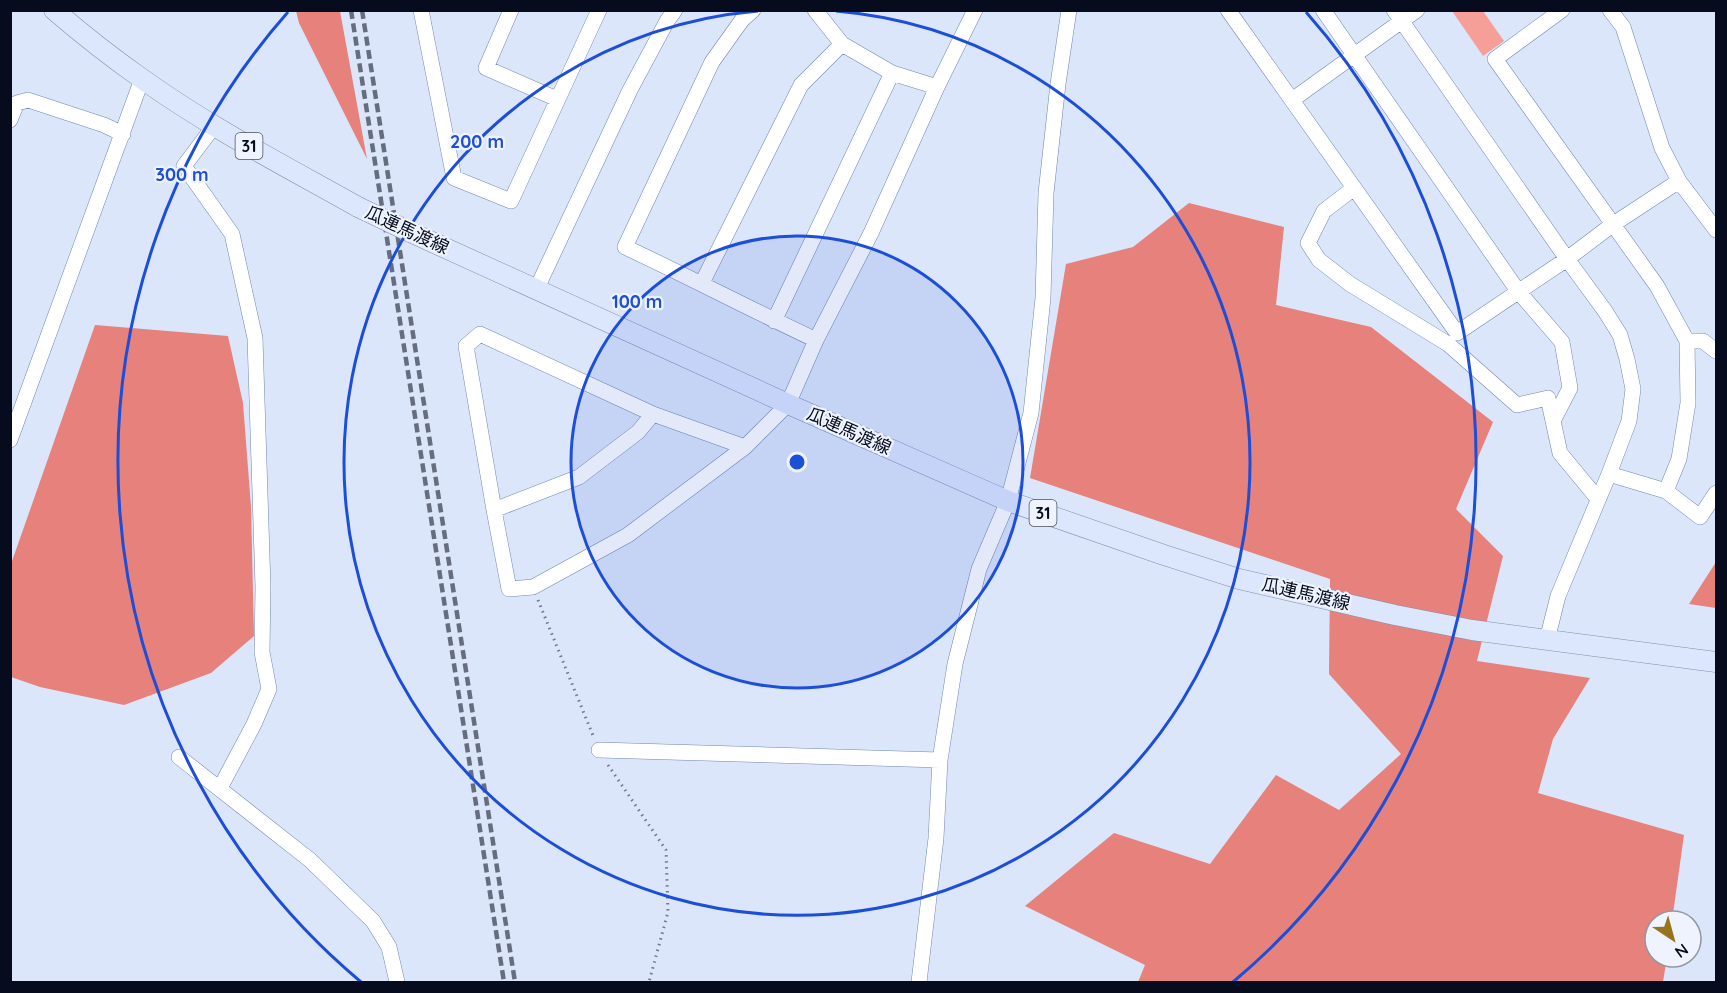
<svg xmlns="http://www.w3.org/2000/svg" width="1727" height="993" viewBox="0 0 1727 993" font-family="Quicksand,'Noto Sans JP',sans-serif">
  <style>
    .green { fill: #f69f99 }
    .forest { fill: #e6817b }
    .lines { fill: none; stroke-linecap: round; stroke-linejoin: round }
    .minor-casing { stroke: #7086b3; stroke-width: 16 }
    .major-casing { stroke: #828fae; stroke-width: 21 }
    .path { stroke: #71798b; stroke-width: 3; stroke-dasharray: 1.5 4.5; stroke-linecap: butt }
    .minor { stroke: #fff; stroke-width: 15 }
    .major { stroke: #dce6fd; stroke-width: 20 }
    .rail { stroke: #656d7f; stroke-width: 4.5; stroke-dasharray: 9 4.5; stroke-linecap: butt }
    .major-bridge-casing { stroke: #828fae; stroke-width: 21; stroke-linecap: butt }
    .major-bridge { stroke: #dce6fd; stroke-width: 20 }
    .ring { fill: none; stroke: #1d4ed8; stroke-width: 3 }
    .labels { text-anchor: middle; stroke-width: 4.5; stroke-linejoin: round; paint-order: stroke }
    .shield { fill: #eef3fd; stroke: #4c5160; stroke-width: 1.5 }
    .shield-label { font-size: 16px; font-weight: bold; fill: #060c1d }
    .street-label { font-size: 18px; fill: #060c1d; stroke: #eef3fd }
    .centre { fill: #1d4ed8; stroke: #eef3fd; stroke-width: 3 }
    .ring-label { font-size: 18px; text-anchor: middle; font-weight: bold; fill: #1d4ed8; stroke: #eef3fd; stroke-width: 4.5; stroke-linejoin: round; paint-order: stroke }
  </style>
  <rect width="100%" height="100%" fill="#dce6fa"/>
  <path class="green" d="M1452,11h31l21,30 -21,15z"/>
  <path class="forest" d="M296,11h44l27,148 -68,-136z
    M1189,203l95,24 -8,78 95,22 122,95 -37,87 47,47 -26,105 113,17 -37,61 -15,54 146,42 -12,86h-17v36h12l-4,25h-525l7,-17 -120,-59 89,-73 96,31 66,-89 63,35 62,-56 -72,-80 1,-95 -300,-101 36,-214 67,-17z
    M95,325l133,11 15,67 8,104 3,129 -43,37 -87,32 -84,-18 -29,-10v-113z
    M1716,562v46l-27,-4z"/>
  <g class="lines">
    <defs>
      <path id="minor" d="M421,10l33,168 57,23 88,-191
        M511,10l-25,58 71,31
        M753,10l-11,10 -30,42 -87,185c64,30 127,63 191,93
        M815,10l27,34 50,29 45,14
        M1228,10l229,323 110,-74 45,-34 67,-44
        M1323,10l195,281 44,51 8,46 -16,31
        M1394,10l173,249 38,52 15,24 7,24 6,30 -4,32 -20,53 -51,122 -11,44
        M1562,10l-67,49 162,227 30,55 1,62 -9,56 -13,32
        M1610,10l13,17 39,121 17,33 37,49
        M1292,100l125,-90
        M10,120l7,-17 11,-3 76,25 19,9
        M214,126l-30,40 48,68 23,104 8,249 -1,65 7,37 -15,35 -34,64
        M1354,188l-30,23 -16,32 11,17 31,24 98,60 69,61 31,-7 12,55 38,46
        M702,283l99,-198 41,-41
        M536,290l94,-200 37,-69 8,-11
        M774,321l118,-248
        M1687,341h16l13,10
        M10,440l132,-361
        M745,447l-92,-33 -173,-80 -14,12 28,164 15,79 24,-2 95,-52 117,-88 43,-43 28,-64 55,-107 66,-146 38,-77
        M1609,474l57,17 34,26 16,-24
        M494,510l85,-33 59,-45 15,-18
        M599,750l341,10
        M179,757l131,103 63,61 16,26 8,35
        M919,982l17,-144 4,-78 15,-96 24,-95 29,-68 23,-88 12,-115 3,-105 12,-109 11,-74"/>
      <path id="major" d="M54,10c28,24 57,47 87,68 68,49 144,88 217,129
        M410,232l378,172 220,97 156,54 75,24 156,36 77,15 244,32"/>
    </defs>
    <use href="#minor" class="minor-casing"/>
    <use href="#major" class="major-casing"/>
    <path class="path" d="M538,600l56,138
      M608,765l58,85 2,62 -19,70"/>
    <use href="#minor" class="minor"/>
    <use href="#major" class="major"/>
    <path class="rail" d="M351,10l153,972
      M362,10l153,972"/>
    <defs>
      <path id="major-bridge" d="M358,207l52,25"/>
    </defs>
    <use href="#major-bridge" class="major-bridge-casing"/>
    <use href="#major-bridge" class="major-bridge"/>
  </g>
  <circle cx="797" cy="462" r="226" fill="#1d4ed8" fill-opacity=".12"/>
  <g class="ring">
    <circle cx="797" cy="462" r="226"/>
    <path d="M836 11A453 453 0 1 1 758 11"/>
    <path d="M361 982A679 679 0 0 1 288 12M1306 12A679 679 0 0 1 1233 982"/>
  </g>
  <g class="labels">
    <g class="shield">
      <rect x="235.5" y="133" width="27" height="26" rx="4.5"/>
      <rect x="1029.5" y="500" width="27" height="26" rx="4.5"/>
    </g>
    <g class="shield-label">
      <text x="249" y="152">31</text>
      <text x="1043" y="519">31</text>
    </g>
    <g class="street-label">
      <text transform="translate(407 230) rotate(25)" y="6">瓜連馬渡線</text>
      <text transform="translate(849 431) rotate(24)" y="6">瓜連馬渡線</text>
      <text transform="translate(1306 594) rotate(13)" y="6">瓜連馬渡線</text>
    </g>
  </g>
  <circle cx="797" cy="462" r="9" class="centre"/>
  <g class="ring-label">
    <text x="477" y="148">200 m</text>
    <text x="182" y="181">300 m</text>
    <text x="637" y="308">100 m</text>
  </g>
  <rect width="1727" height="993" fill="none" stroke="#060c1d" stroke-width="24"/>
  <g transform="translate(1673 939) rotate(144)"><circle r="28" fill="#eef3fd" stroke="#9197a3" stroke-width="1.5"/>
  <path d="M0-4.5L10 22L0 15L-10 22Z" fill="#96731c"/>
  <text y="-9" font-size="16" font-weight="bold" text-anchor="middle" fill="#060c1d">N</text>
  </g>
</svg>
